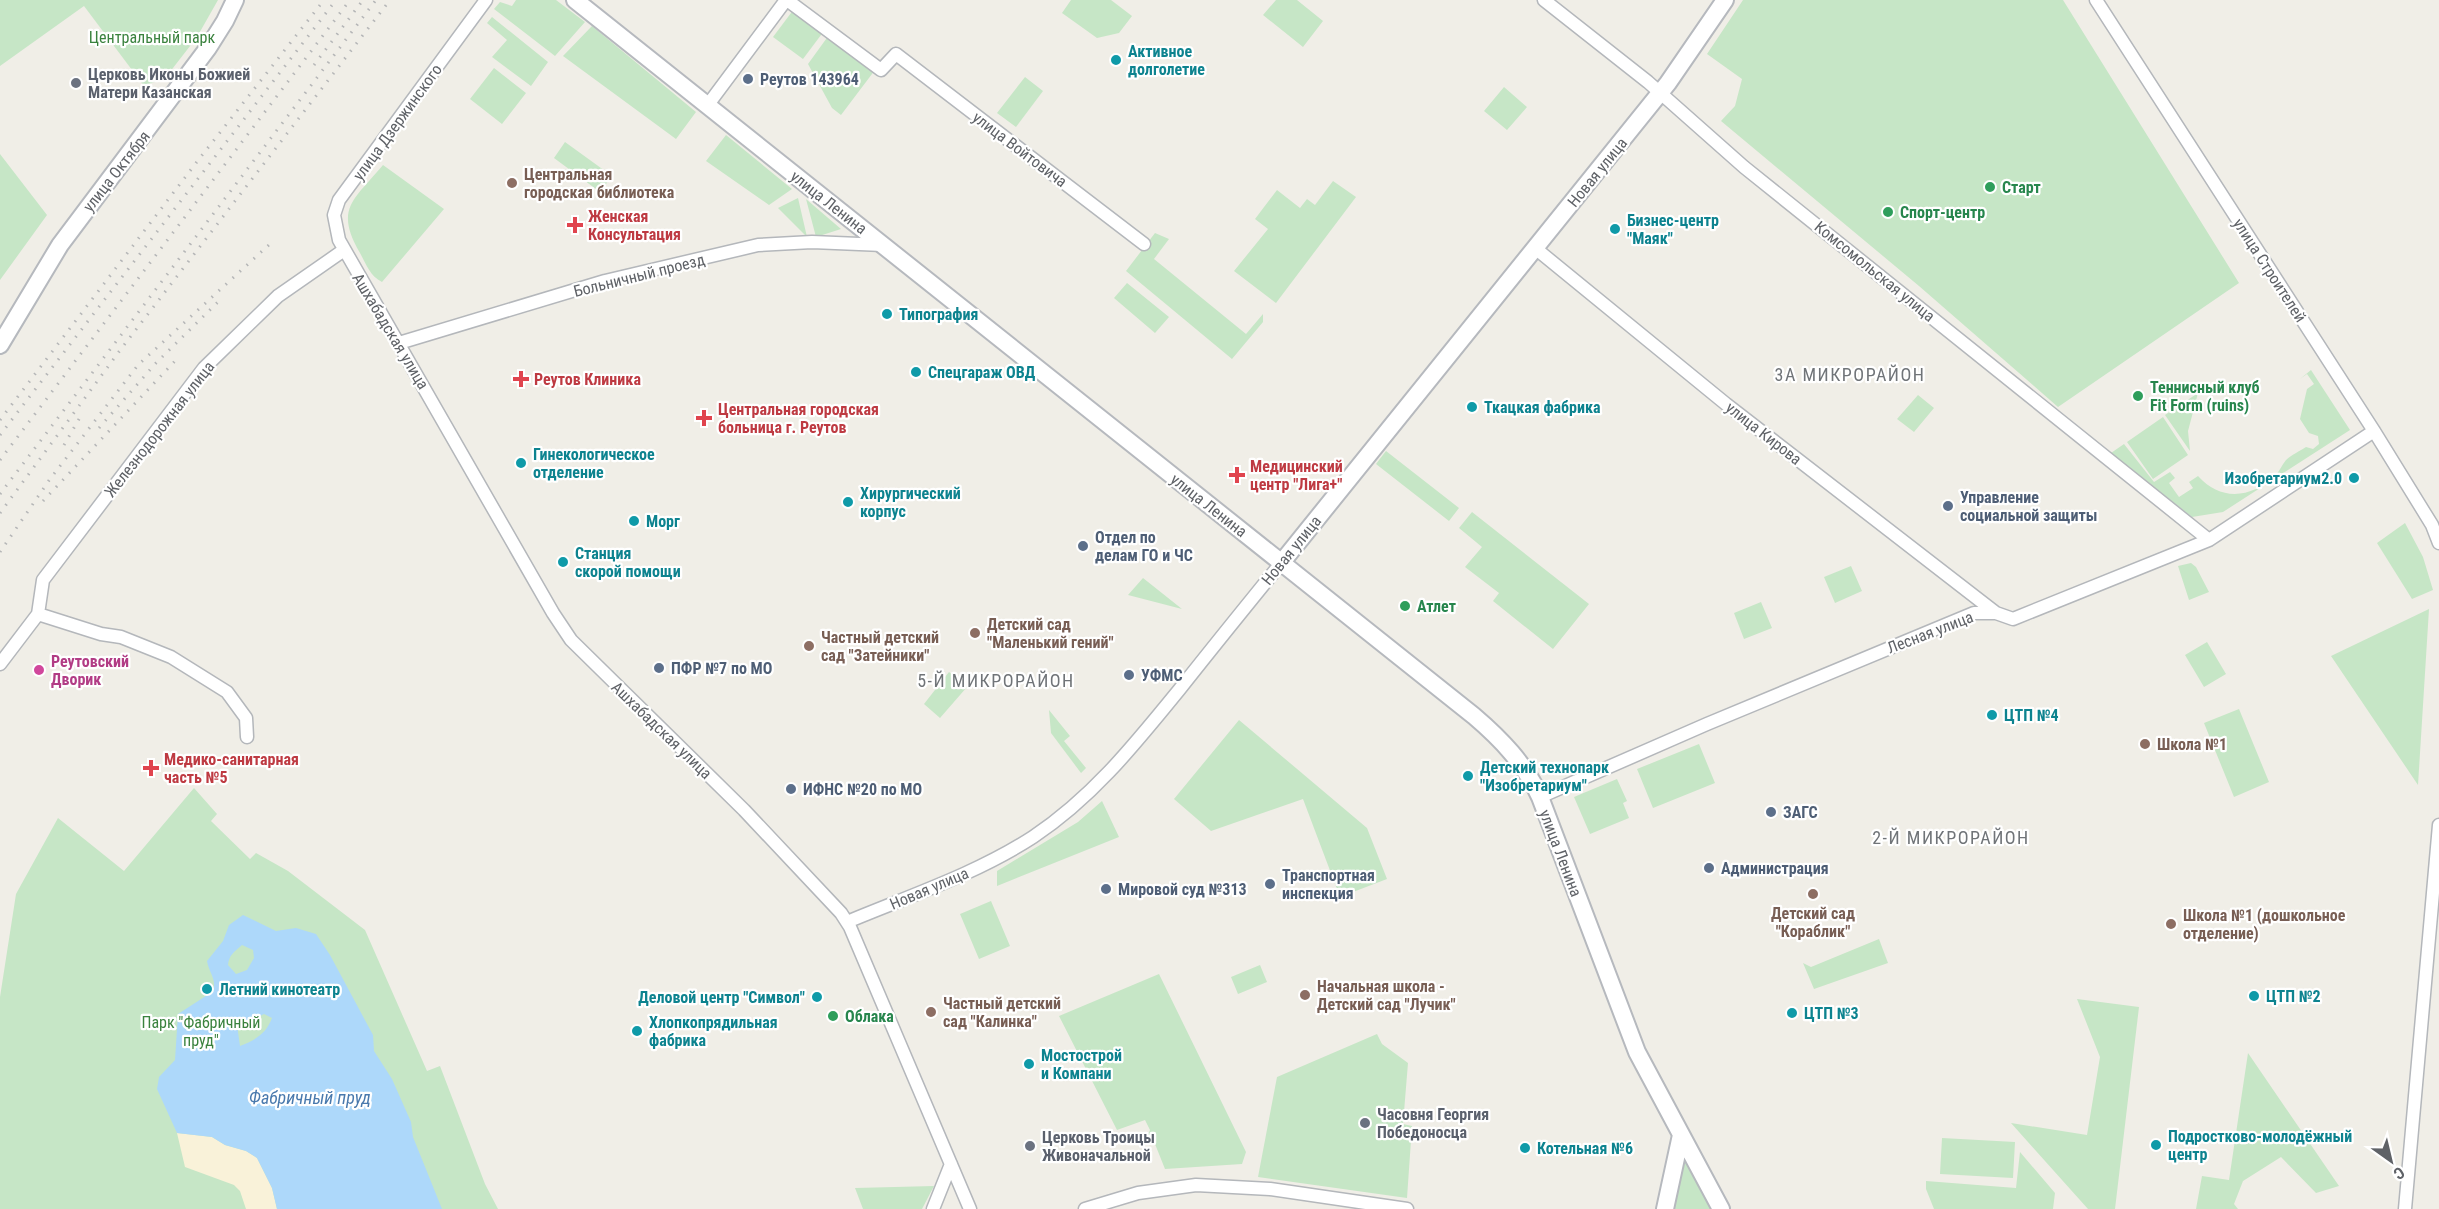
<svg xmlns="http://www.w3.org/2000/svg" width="2439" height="1209" viewBox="0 0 2439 1209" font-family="'Roboto Condensed',sans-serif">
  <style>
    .green { fill: #c6e6c6 }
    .sand { fill: #f9f2d9 }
    .water { fill: #add8fa; fill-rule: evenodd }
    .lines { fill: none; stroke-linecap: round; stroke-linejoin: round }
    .street-casing { stroke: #b4b7bb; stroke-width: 15 }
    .secondary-casing { stroke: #b6b9be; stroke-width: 20 }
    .street { stroke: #fff; stroke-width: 12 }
    .secondary { stroke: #fff; stroke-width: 16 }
    .rail { stroke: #b5b6b7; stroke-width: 3; stroke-dasharray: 1.5 8; stroke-linecap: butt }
    .culture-dot { fill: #0f9aa8; stroke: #fff; stroke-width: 2 }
    .service-dot { fill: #5c6f8a; stroke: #fff; stroke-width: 2 }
    .worship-dot { fill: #6b7280; stroke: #fff; stroke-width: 2 }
    .education-dot { fill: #8d6e63; stroke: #fff; stroke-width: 2 }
    .leisure-dot { fill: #2e9e5b; stroke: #fff; stroke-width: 2 }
    .health-dot { fill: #e0444e; stroke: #fff; stroke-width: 2 }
    .hotel-dot { fill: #d1479c; stroke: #fff; stroke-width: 2 }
    .labels { text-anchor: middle; stroke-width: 4.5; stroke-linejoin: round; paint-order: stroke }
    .park-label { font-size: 16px; fill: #3a823e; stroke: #fff }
    .culture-label { font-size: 16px; font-weight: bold; fill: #0d838f; stroke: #fff; text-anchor: start }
    .worship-label { font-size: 16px; font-weight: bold; fill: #5b616d; stroke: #fff; text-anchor: start }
    .service-label { font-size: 16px; font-weight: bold; fill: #4e5e75; stroke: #fff; text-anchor: start }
    .street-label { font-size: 16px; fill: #5f6267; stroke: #fff }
    .education-label { font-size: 16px; font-weight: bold; fill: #785e54; stroke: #fff; text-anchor: start }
    .leisure-label { font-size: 16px; font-weight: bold; fill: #27864d; stroke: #fff; text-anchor: start }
    .health-label { font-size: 16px; font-weight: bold; fill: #be3a42; stroke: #fff; text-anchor: start }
    .hotel-label { font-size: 16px; font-weight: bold; fill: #b23c85; stroke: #fff; text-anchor: start }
    .neighbourhood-label { font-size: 18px; letter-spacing: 1.5px; fill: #707478; stroke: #fff }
    .water-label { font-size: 18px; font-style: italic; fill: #4979ad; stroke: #fff }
  </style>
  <rect width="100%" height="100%" fill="#f0eee7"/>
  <path class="green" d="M0,0h218l-21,37 -31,40 -22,9 -60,-80 -84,60z
    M516,0h40l29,22 -30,34 -61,-47 6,-7 12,4z
    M1071,0h40l21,16 -13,17 -22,5 -35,-25z
    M1276,0h21l26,21 -20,26 -40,-32z
    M1743,0h320l176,283 -181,124 -139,-121 -198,-165 14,-15 7,-27 -35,-25z
    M794,9l30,22 -21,28 -30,-22z
    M492,17l56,45 -17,24 -39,-29 15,-17 -20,-17z
    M592,26l104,86 -20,27 -113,-83z
    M829,35l46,35 -34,45 -9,-7 -24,-44z
    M494,68l32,25 -24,31 -32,-25z
    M1025,77l18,14 -27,36 -19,-14z
    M1504,87l23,20 -20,23 -23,-19z
    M726,135l66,54 -23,16 -63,-44z
    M565,142l47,34 -12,16 -46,-34z
    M0,154l47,61 -47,65z
    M383,165l61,44 -62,73c-12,-6 -16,-18 -22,-29 -26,-45 -6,-53 23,-88z
    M1333,181l23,16 -80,106 -42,-32 34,-42 -13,-10 22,-29 23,18 7,-9 8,6z
    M798,198l9,39 -29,-29z
    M806,199l35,30 -25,8z
    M1155,233l14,6 -15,20 92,75 17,-20v8l-31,37 -106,-88z
    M1127,283l42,34 -14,16 -41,-35z
    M2311,370l39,60 -127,82 -31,5 -81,-64 13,-9 30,38 16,-10 5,6 -6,5 10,14 14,-9 -4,-6 9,-6c23,26 54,22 78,-1 4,-5 6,-10 10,-15 5,-5 14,-9 20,-13l7,2 6,-5 -1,-8 -9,-3 -9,-14 7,-30 7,-5 -7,-10 -7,5z
    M2198,393l-10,38 2,20 -25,-36z
    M1918,395l16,13 -20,24 -17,-13z
    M2163,417l25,38 -35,24 -26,-37z
    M1386,451l73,57 -10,13 -73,-57z
    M1472,512l117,92 -36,45 -60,-48 6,-8 -34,-26 17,-20 -23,-19z
    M2405,523l18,34 10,33 -21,9 -35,-56z
    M2191,563l5,4 13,25 -20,8 -11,-34z
    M1851,566l11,25 -27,12 -11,-26z
    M1143,578l39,31 -54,-14z
    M1761,602l11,26 -28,11 -10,-26z
    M2429,609l-11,176 -87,-129z
    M2207,642l19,32 -22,13 -19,-32z
    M949,672l18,15 -27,31 -16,-14z
    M2239,709l30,73 -35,15 -30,-74z
    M1049,710l21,26 -6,5 22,27 -5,5 -30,-40z
    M1239,720l128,108 20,51 -47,18 -37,-98 -92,32 -37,-32z
    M1699,744l16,39 -62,25 -16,-39z
    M1617,779l10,22 -4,2 6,15 -39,16 -16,-37z
    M194,788l23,26 -6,7 39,38 6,-6 32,18 77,59 62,141 13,-5 45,118 13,25h-498v-212l16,-103 42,-76 66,53z
    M1102,801l17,36 -122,49v-15l81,-49z
    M991,901l19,45 -31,13 -19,-45z
    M1879,939l9,24 -74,26 -11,-26 8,4z
    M1260,965l7,17 -29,12 -7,-17z
    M1159,974l87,178 -4,12 -77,5 -10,-25 -9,-5 4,-9 -5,-10 -28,10 -58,-114z
    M2077,999l62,8 -24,202h-27l-77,-86 76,12 13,-78z
    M1377,1034l5,10 26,19 -5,61 9,2 -5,72 -149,-21 19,-100z
    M2248,1053l91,133 -23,7 -35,-36 -38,24 -9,23 4,5h-42l6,-33 27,4z
    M1942,1138l73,4 -2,36 -73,-4z
    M2020,1152l35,41 -2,16h-119l-8,-20v-8l90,7z
    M1682,1156l29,53h-41z
    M934,1186l-12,23h-59l-8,-21z"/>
  <path class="sand" d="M177,1133l35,4 13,8 21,6 11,7 15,30 5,21h-31l-6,-18 -6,-6 -49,-18z"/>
  <path class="water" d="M243,915l33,16 20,-3 20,6 14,21 43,80 1,16 18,28 19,43 2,15 29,72h-165l-5,-21 -15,-30 -11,-7 -21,-6 -13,-8 -35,-4 -20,-44 2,-12 16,-17 3,-46 34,-22c6,-11 -3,-19 -5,-31l16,-20 6,-16zM242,945l11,5 1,8 -7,12 -11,4 -8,-9c1,-10 6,-13 14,-20zM264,1014l8,4c-6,16 -17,22 -32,28l-3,-21 7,-1z"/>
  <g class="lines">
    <defs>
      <path id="street" d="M486,0l-147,200 -5,15 5,25 214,373 18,27 173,170 97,103 9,14 120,282
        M787,0l94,70 15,-16 248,190
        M1544,0l104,82 96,85 465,373
        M2096,0l278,431 58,94 7,18
        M707,106l79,-106
        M1535,248l191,156 270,209
        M399,343l206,-62 153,-36 54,-3 71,3
        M38,614l63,20 20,3 50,20 56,35 19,26 1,19
        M0,664l38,-50 5,-34 161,-212 74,-72 66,-46
        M1540,797l167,-73 267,-111h22l17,6 196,-79 165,-109
        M847,922c62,-26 129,-48 186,-85 59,-39 102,-93 146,-147 34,-43 68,-85 103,-128
        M933,1209l18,-45
        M1085,1209l53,-16 58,-8 74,4 137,20
        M2405,1209l34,-384"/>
      <path id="secondary" d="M575,0l899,716c27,23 51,48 66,81l97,255 84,157
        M0,345l60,-100 148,-197 17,-27 10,-21
        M1282,562l386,-479 57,-83
        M1665,1209l16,-74"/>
    </defs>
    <use href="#street" class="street-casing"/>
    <use href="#secondary" class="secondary-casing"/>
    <use href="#street" class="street"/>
    <use href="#secondary" class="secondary"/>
    <path class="rail" d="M314,65l49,-65
      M0,420l196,-257 128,-163
      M99,428l57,-65 65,-64
      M0,435l336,-435
      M64,445l18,-31
      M0,460l350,-460
      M0,494l376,-494
      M43,501l132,-140
      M0,513l121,-164 269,-349
      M0,552l50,-73 88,-114 133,-122"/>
  </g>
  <g class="culture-dot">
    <circle cx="1116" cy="60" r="6"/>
    <circle cx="1615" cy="229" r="6"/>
    <circle cx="887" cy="314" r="6"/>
    <circle cx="916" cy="372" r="6"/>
    <circle cx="1472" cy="407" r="6"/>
    <circle cx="521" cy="463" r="6"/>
    <circle cx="2354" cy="478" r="6"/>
    <circle cx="848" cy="502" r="6"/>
    <circle cx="634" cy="521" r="6"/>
    <circle cx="563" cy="562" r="6"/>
    <circle cx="1992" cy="715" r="6"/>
    <circle cx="1468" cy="776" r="6"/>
    <circle cx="207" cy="989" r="6"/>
    <circle cx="2254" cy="996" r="6"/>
    <circle cx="817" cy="997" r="6"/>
    <circle cx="1792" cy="1013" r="6"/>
    <circle cx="637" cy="1031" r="6"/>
    <circle cx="1029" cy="1064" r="6"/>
    <circle cx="2156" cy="1145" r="6"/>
    <circle cx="1525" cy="1148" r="6"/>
  </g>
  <g class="service-dot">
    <circle cx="748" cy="79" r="6"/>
    <circle cx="1948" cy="506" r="6"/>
    <circle cx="1083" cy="546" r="6"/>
    <circle cx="659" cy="668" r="6"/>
    <circle cx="1129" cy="675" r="6"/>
    <circle cx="791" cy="789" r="6"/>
    <circle cx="1771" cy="812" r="6"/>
    <circle cx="1709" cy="868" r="6"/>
    <circle cx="1270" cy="884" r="6"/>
    <circle cx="1106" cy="889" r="6"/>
  </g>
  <g class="worship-dot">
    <circle cx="76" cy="83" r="6"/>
    <circle cx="1365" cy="1123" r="6"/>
    <circle cx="1030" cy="1146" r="6"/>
  </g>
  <g class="education-dot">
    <circle cx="512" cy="183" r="6"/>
    <circle cx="975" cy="633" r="6"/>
    <circle cx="809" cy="646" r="6"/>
    <circle cx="2145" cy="744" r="6"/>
    <circle cx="1813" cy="894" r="6"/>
    <circle cx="2171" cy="924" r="6"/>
    <circle cx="1305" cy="995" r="6"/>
    <circle cx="931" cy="1012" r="6"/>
  </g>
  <g class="leisure-dot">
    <circle cx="1990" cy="187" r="6"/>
    <circle cx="1888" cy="212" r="6"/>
    <circle cx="2138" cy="396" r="6"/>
    <circle cx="1405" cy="606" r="6"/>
    <circle cx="833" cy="1016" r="6"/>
  </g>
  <g class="health-dot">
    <path d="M572 216h6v6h6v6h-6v6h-6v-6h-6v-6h6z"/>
    <path d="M518 370h6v6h6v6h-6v6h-6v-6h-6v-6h6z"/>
    <path d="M701 409h6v6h6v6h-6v6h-6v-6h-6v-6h6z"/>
    <path d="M1234 466h6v6h6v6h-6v6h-6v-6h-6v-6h6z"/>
    <path d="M148 759h6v6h6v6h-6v6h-6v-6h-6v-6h6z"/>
  </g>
  <circle class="hotel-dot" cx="39" cy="670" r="6"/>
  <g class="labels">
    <g class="park-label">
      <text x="152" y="43">Центральный парк</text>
      <text x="201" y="1028">Парк "Фабричный<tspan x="201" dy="18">пруд"</tspan></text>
    </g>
    <g class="culture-label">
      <text x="1128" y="57">Активное<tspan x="1128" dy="18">долголетие</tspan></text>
      <text x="1627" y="226">Бизнес-центр<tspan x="1627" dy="18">"Маяк"</tspan></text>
      <text x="899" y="320">Типография</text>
      <text x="928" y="378">Спецгараж ОВД</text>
      <text x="1484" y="413">Ткацкая фабрика</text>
      <text x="533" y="460">Гинекологическое<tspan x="533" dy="18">отделение</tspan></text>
      <text x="2342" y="484" text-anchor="end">Изобретариум2.0</text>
      <text x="860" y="499">Хирургический<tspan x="860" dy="18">корпус</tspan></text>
      <text x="646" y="527">Морг</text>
      <text x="575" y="559">Станция<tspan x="575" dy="18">скорой помощи</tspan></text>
      <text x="2004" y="721">ЦТП №4</text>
      <text x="1480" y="773">Детский технопарк<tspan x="1480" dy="18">"Изобретариум"</tspan></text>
      <text x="219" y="995">Летний кинотеатр</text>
      <text x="2266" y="1002">ЦТП №2</text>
      <text x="805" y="1003" text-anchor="end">Деловой центр "Символ"</text>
      <text x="1804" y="1019">ЦТП №3</text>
      <text x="649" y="1028">Хлопкопрядильная<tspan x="649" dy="18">фабрика</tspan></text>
      <text x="1041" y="1061">Мостострой<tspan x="1041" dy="18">и Компани</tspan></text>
      <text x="2168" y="1142">Подростково-молодёжный<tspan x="2168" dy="18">центр</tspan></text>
      <text x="1537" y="1154">Котельная №6</text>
    </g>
    <g class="worship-label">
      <text x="88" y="80">Церковь Иконы Божией<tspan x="88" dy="18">Матери Казанская</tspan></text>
      <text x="1377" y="1120">Часовня Георгия<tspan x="1377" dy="18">Победоносца</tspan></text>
      <text x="1042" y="1143">Церковь Троицы<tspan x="1042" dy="18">Живоначальной</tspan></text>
    </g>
    <g class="service-label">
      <text x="760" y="85">Реутов 143964</text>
      <text x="1960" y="503">Управление<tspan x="1960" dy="18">социальной защиты</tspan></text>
      <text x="1095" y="543">Отдел по<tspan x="1095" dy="18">делам ГО и ЧС</tspan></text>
      <text x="671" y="674">ПФР №7 по МО</text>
      <text x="1141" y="681">УФМС</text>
      <text x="803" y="795">ИФНС №20 по МО</text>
      <text x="1783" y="818">ЗАГС</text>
      <text x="1721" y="874">Администрация</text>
      <text x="1282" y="881">Транспортная<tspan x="1282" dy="18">инспекция</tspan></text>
      <text x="1118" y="895">Мировой суд №313</text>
    </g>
    <g class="street-label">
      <text transform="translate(397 122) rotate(-54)" y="6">улица Дзержинского</text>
      <text transform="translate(1020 149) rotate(37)" y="6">улица Войтовича</text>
      <text transform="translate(116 171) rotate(-52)" y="6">улица Октября</text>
      <text transform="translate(1597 172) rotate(-51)" y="6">Новая улица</text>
      <text transform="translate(829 202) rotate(38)" y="6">улица Ленина</text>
      <text transform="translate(2270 270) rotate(57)" y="6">улица Строителей</text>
      <text transform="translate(1875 271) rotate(39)" y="6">Комсомольская улица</text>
      <text transform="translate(639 275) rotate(-14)" y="6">Больничный проезд</text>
      <text transform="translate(391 331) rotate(59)" y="6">Ашхабадская улица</text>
      <text transform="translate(159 429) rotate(-52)" y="6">Железнодорожная улица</text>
      <text transform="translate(1764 433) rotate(38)" y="6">улица Кирова</text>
      <text transform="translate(1209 505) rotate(38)" y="6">улица Ленина</text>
      <text transform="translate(1291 550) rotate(-51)" y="6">Новая улица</text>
      <text transform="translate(1930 632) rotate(-21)" y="6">Лесная улица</text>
      <text transform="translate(662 730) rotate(44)" y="6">Ашхабадская улица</text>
      <text transform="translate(1561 853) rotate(69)" y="6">улица Ленина</text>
      <text transform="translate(929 888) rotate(-23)" y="6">Новая улица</text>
    </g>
    <g class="education-label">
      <text x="524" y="180">Центральная<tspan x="524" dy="18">городская библиотека</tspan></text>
      <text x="987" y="630">Детский сад<tspan x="987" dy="18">"Маленький гений"</tspan></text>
      <text x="821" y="643">Частный детский<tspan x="821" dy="18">сад "Затейники"</tspan></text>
      <text x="2157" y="750">Школа №1</text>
      <text x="1813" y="919" text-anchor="middle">Детский сад<tspan x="1813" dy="18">"Кораблик"</tspan></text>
      <text x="2183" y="921">Школа №1 (дошкольное<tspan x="2183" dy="18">отделение)</tspan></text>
      <text x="1317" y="992">Начальная школа -<tspan x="1317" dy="18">Детский сад "Лучик"</tspan></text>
      <text x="943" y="1009">Частный детский<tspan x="943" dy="18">сад "Калинка"</tspan></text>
    </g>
    <g class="leisure-label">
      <text x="2002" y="193">Старт</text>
      <text x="1900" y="218">Спорт-центр</text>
      <text x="2150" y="393">Теннисный клуб<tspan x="2150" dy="18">Fit Form (ruins)</tspan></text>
      <text x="1417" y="612">Атлет</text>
      <text x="845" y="1022">Облака</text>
    </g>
    <g class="health-label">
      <text x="588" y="222">Женская<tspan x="588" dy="18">Консультация</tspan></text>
      <text x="534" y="385">Реутов Клиника</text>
      <text x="718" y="415">Центральная городская<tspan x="718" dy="18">больница г. Реутов</tspan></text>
      <text x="1250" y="472">Медицинский<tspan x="1250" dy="18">центр "Лига+"</tspan></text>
      <text x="164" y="765">Медико-санитарная<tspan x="164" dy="18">часть №5</tspan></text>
    </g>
    <g class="hotel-label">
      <text x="51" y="667">Реутовский<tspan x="51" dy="18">Дворик</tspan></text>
    </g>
    <g class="neighbourhood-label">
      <text x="1850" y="381">3А МИКРОРАЙОН</text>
      <text x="996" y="687">5-Й МИКРОРАЙОН</text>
      <text x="1951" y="844">2-Й МИКРОРАЙОН</text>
    </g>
    <g class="water-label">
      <text x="310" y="1104">Фабричный пруд</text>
    </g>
  </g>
  <g transform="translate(2391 1161) rotate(146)" stroke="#ffffff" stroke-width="4.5" paint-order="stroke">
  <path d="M0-4.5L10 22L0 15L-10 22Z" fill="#5f6267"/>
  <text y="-9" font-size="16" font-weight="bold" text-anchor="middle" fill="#5f6267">С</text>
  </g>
</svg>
